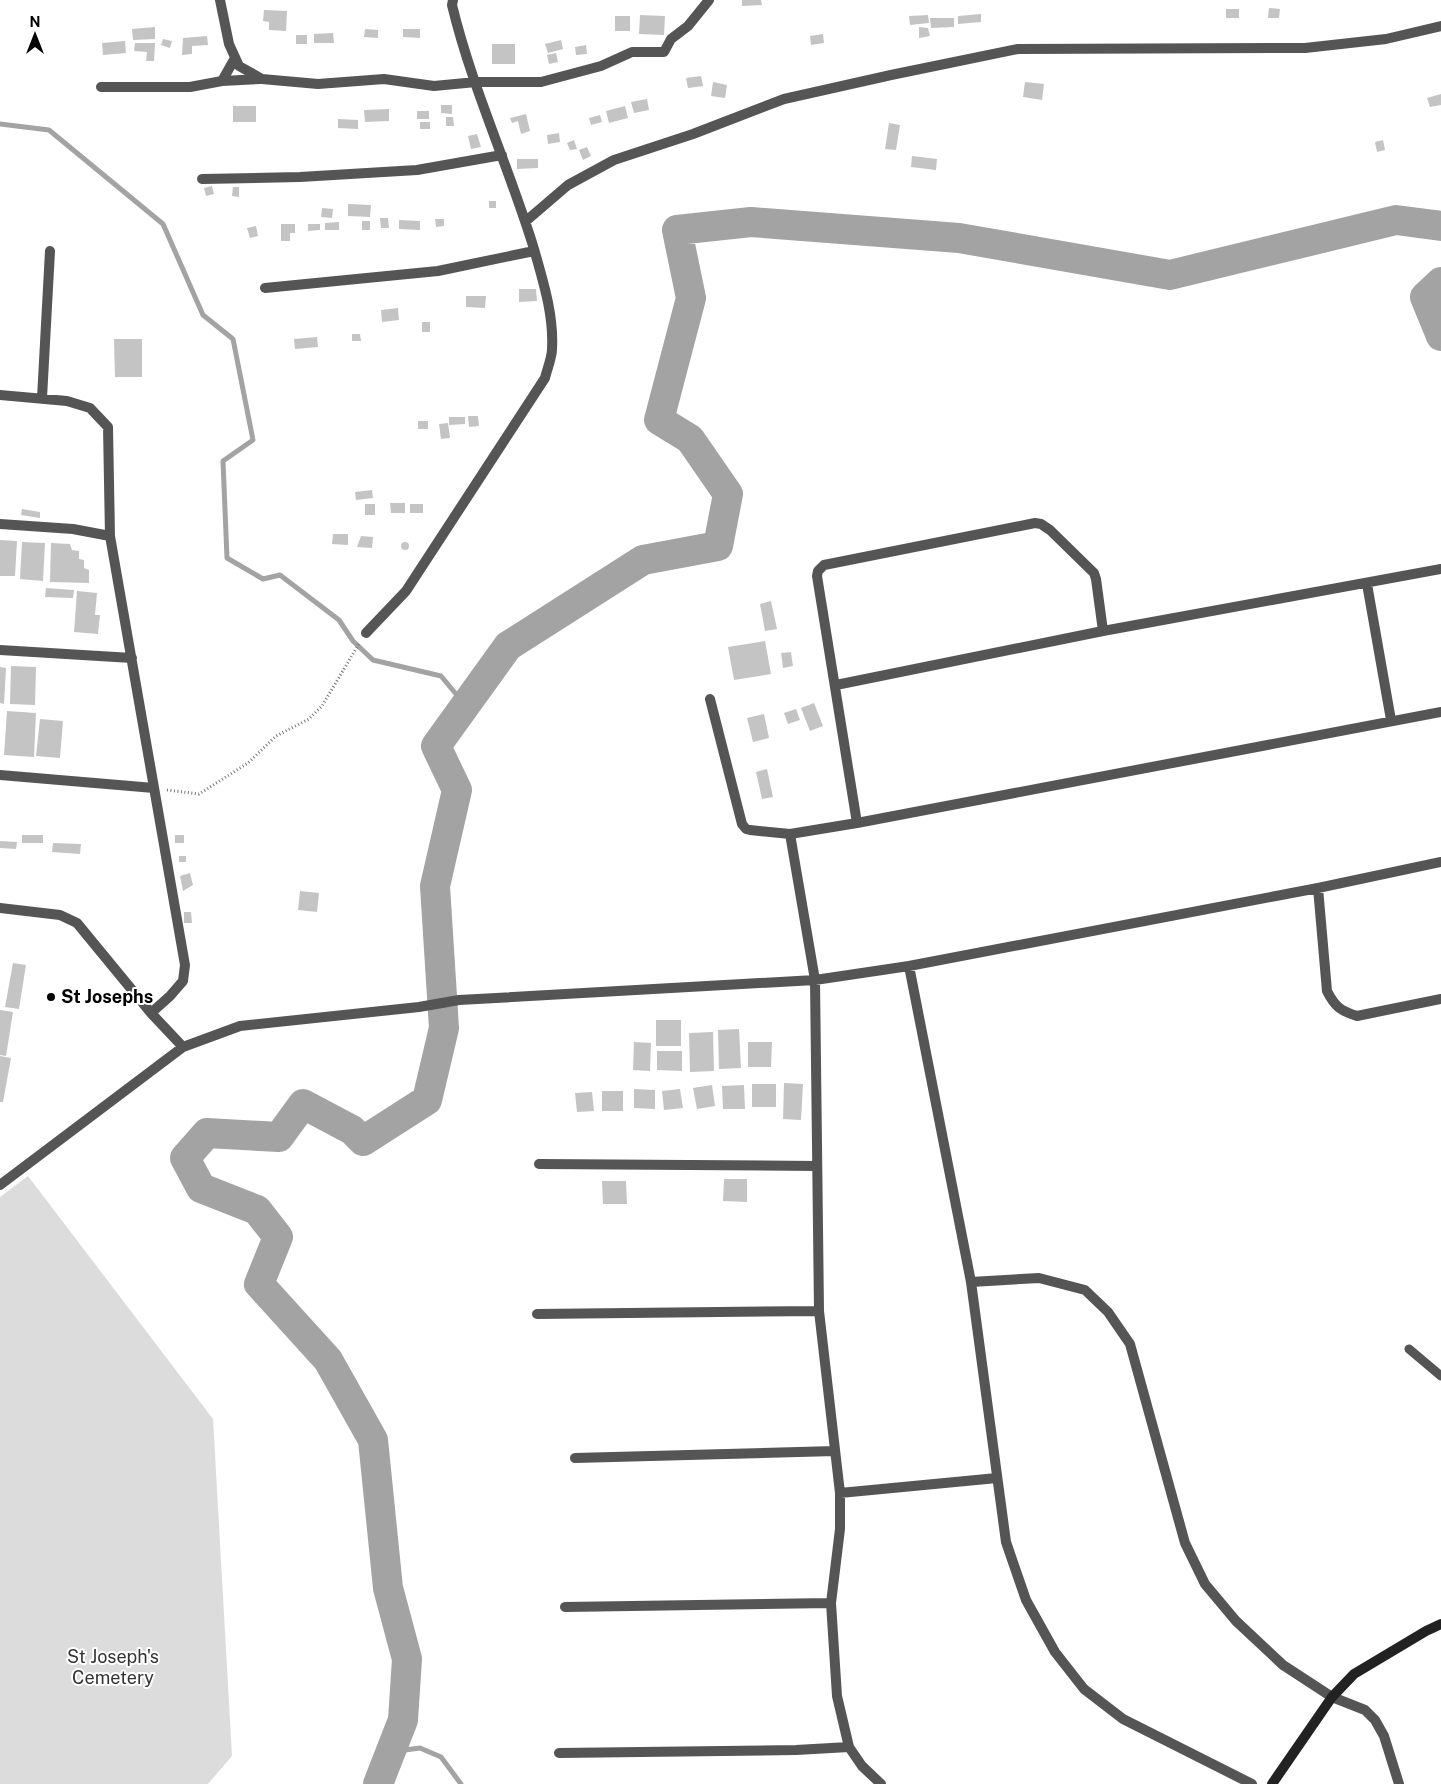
<svg xmlns="http://www.w3.org/2000/svg" width="1441" height="1784" viewBox="0 0 1441 1784" font-family="'Public Sans',sans-serif">
  <style>
    .green { fill: #dcdcdc }
    .lines { fill: none; stroke-linecap: round; stroke-linejoin: round }
    .stream { stroke: #a3a3a3; stroke-width: 5 }
    .river { stroke: #a3a3a3; stroke-width: 30 }
    .building { fill: #c4c4c4 }
    .path { stroke: #777; stroke-width: 3; stroke-dasharray: 1 2.5; stroke-linecap: butt }
    .lane { stroke: #555; stroke-width: 9 }
    .street { stroke: #555; stroke-width: 10 }
    .secondary { stroke: #222; stroke-width: 10 }
    .poi-dot { fill: #000; stroke: #fff; stroke-width: 2 }
    .labels { text-anchor: middle; stroke-width: 4; stroke-linejoin: round; paint-order: stroke }
    .poi-label { font-size: 18px; font-weight: bold; fill: #000; stroke: #fff; text-anchor: start }
    .park-label { font-size: 18px; fill: #333; stroke: #fff }
  </style>
  <rect width="100%" height="100%" fill="#fff"/>
  <path class="green" d="M28,1176l185,243 19,337 -24,28h-208v-587z"/>
  <g class="lines">
    <path class="stream" d="M0,124l49,6 114,94 40,91 30,24 20,101 -30,21 4,97 36,21 17,-4 59,45 14,21 20,19 68,16 25,30
      M390,1752l30,-4 21,9 20,27"/>
    <path class="river" d="M1441,282l-16,15 16,39
      M378,1784l25,-64 4,-61 -19,-71 -15,-148 -45,-80 -69,-76 19,-47 -21,-27 -56,-22 -16,-30 22,-25 72,4 24,-33 49,26 11,11 64,-41 17,-72 -9,-142 22,-96 -21,-44 72,-100 135,-86 75,-14 10,-52 -38,-55 -31,-19 32,-122 -14,-68 74,-8 208,16 211,37 226,-55 45,6"/>
  </g>
  <path class="building" d="M742,0h19l1,5 -20,1z
    M1269,8l11,1 -1,9h-11z
    M1226,9h13v9h-13z
    M264,10l23,1 -1,20 -17,-1v-8l-6,-1z
    M981,14v8l-23,2v-8z
    M640,15l25,1 -1,19 -25,-1z
    M928,15l1,8 -19,2 -1,-9z
    M615,16h15v15h-15z
    M930,18h24v9l-23,1z
    M155,27v12l-22,1 -1,-11z
    M919,27l9,1 2,8 -11,2z
    M365,29l13,1v8l-14,-1z
    M403,29h17v9l-17,-1z
    M333,33l1,10h-20v-9z
    M823,34l1,9 -13,2 -1,-9z
    M296,35h11v9h-11z
    M207,36l1,9 -16,1v8l-10,1 1,-17z
    M163,39l9,2 -2,7 -9,-3z
    M561,40l2,9 -15,4 -3,-9z
    M125,41l1,12 -23,2 -1,-12z
    M135,43h20l-1,18h-8l1,-9 -13,-1z
    M492,44h23v20h-23z
    M586,45l1,9 -11,1 -1,-8z
    M556,53l2,9 -9,2 -2,-9z
    M701,76l2,10 -15,2 -2,-10z
    M713,82l14,3 -2,13 -14,-2z
    M1025,82l19,2 -2,16 -19,-3z
    M1441,94v11l-11,2 -3,-9z
    M647,99l2,11 -15,3 -3,-11z
    M441,105h11v9l-11,-1z
    M233,106h23v16h-23z
    M625,106l3,12 -19,5 -3,-12z
    M389,109v12l-24,1 -1,-12z
    M417,111h12v8h-12z
    M526,114l4,17 -9,3 -3,-13 -6,2 -2,-5z
    M600,115l2,7 -11,3 -2,-7z
    M446,117h7l1,9h-8z
    M338,119l20,1v9l-20,-1z
    M420,122h10v7h-10z
    M889,123l11,2 -4,25 -11,-1z
    M559,133l1,9 -12,2 -1,-9z
    M477,134l4,13 -10,2 -3,-13z
    M574,140l3,9 -7,1 -3,-7z
    M1383,140l2,10 -8,2 -2,-10z
    M587,147l4,9 -8,4 -4,-10z
    M912,156l25,3 -1,11 -25,-3z
    M517,159h21v9l-21,1z
    M212,186l2,8 -8,2 -2,-8z
    M233,187h6v10l-7,-1z
    M489,201h7v7h-7z
    M348,204l23,1 -1,12 -22,-1z
    M322,208l11,1 -1,9 -11,-1z
    M380,218h8l1,10h-8z
    M435,219h9v7l-8,1z
    M399,220l21,1v9l-21,-1z
    M362,221h8v9h-8z
    M339,222v8h-14v-7z
    M281,224h14v9h-5v8h-9z
    M308,224h12v6l-12,1z
    M256,226l2,10 -8,2 -3,-10z
    M519,289h17l1,12 -18,1z
    M466,296h20l-1,12 -19,-1z
    M398,308l1,12 -17,2 -1,-12z
    M422,322h8v10h-8z
    M352,334h8l1,7h-9z
    M317,337l1,10 -23,2 -1,-10z
    M114,339h28v38h-27z
    M468,416h10l1,10 -10,1z
    M449,417h16v7l-16,1z
    M418,421h10v8h-10z
    M448,423l2,15 -9,1 -2,-15z
    M372,490l1,8 -17,2 -1,-8z
    M390,503h15v10h-14z
    M365,504h10v11h-10z
    M410,504h13v9h-13z
    M22,509l18,3v6l-19,-3z
    M333,534h15v11l-16,-1z
    M361,536l12,1 -1,11 -15,-1z
    M0,540l17,1 -2,35h-15z
    M22,542l23,1 -2,38 -23,-2z
    M401 546a4 4 0 1 1 8 0a4 4 0 1 1-8 0Z
    M51,543l19,1 2,6 7,1v8l5,1v8l5,2v13l-39,-1z
    M46,588l28,2 -1,8 -28,-1z
    M77,591l20,2 -2,22h5l-2,19 -24,-2z
    M771,601l6,28 -12,2 -5,-27z
    M765,641l6,33 -37,6 -6,-33z
    M791,652l2,14 -10,2 -2,-15z
    M11,666l25,1 -1,38 -25,-1z
    M0,667l6,1 -2,36 -4,-1z
    M814,703l9,23 -13,5 -9,-23z
    M796,709l4,11 -12,4 -4,-11z
    M7,711l29,2 -2,44 -30,-2z
    M764,714l5,24 -16,4 -6,-24z
    M40,719l23,2 -3,37 -24,-2z
    M767,769l6,28 -11,2 -6,-27z
    M22,835h21v8h-21z
    M175,835h9v8h-9z
    M0,841l17,1 -1,7 -16,-1z
    M53,843l28,1 -1,10 -28,-2z
    M179,856h7v6h-7z
    M190,873l3,12 -10,6 -3,-15z
    M300,891l19,2 -2,19 -19,-2z
    M184,912h7l1,11h-8z
    M13,963l13,2 -7,44 -14,-2z
    M0,1010l13,2 -7,44 -6,-1z
    M656,1020h25v26h-25z
    M739,1029l2,39 -22,1 -1,-39z
    M713,1032l1,39 -24,1 -1,-39z
    M634,1042l17,1 -1,28 -17,-1z
    M748,1042h24l-1,25h-23z
    M657,1051h25v20l-25,-1z
    M0,1056l11,2 -8,44h-3z
    M784,1083l19,1 -2,36 -18,-1z
    M752,1084h24v23h-24z
    M712,1085l3,21 -18,3 -4,-21z
    M744,1085l1,24h-22l-1,-23z
    M634,1089l21,1v19l-21,-1z
    M680,1089l3,19 -19,2 -2,-19z
    M602,1091h21v20h-21z
    M592,1092l2,19 -17,1 -2,-19z
    M724,1179h23v23l-24,-1z
    M602,1181h24l1,23h-24z"/>
  <g class="lines">
    <path class="path" d="M167,790l32,4 49,-31 28,-27 33,-17 13,-13 38,-64"/>
    <path class="lane" d="M1409,1349l32,27"/>
    <path class="street" d="M220,0l9,44 10,22 23,13 56,5 66,-5 50,7 42,-4h65l60,-16 31,-14h32l7,-13 17,-13 21,-26
      M222,81l39,-2
      M101,87h89l32,-6 13,-23
      M202,179l98,-2 117,-7 85,-15
      M526,221l42,-36 46,-25 79,-26 91,-35 107,-24 127,-26 287,-1 81,-9 55,-13
      M265,288l173,-17 96,-20
      M0,395l67,6 23,7 18,19 2,109 75,429 -2,16 -13,15 -19,17 32,34
      M42,398l8,-147
      M0,524l73,5 37,7
      M1367,584l24,136
      M366,633l40,-42 139,-213c2,-9 7,-20 7,-29 2,-34 -9,-68 -18,-100 -25,-82 -62,-161 -82,-244l1,-5
      M0,650l132,8
      M836,685l267,-54
      M710,699l32,125 4,5 4,1 40,4 25,146 4,331 21,182v36l-9,74 6,93 12,51 13,19 19,18
      M0,775l154,13
      M857,823l-40,-247 1,-5 6,-6 211,-42 6,1 9,6 44,43 2,6 7,52 338,-62
      M790,834l67,-11 584,-111
      M1318,888l9,103c8,16 14,20 30,25l84,-17
      M0,908l60,7 17,8 74,90
      M909,966l62,316 35,260 20,58 29,52 29,37 39,30 129,65
      M539,1164l278,2
      M0,1185l183,-138 57,-21 179,-19 40,-7 356,-20 94,-14 409,-78 123,-26
      M971,1282l68,-4 46,12 23,22 22,32 55,199 20,41 31,37 47,44 49,32 33,13 10,10 9,16 15,48
      M537,1314l282,-3
      M575,1458l260,-7
      M840,1493l157,-15
      M565,1607l266,-4
      M559,1753l237,-3 53,-3"/>
    <path class="secondary" d="M1272,1784l60,-87 22,-23 72,-43 15,-7"/>
  </g>
  <circle class="poi-dot" cx="51" cy="997" r="5"/>
  <g class="labels">
    <g class="poi-label">
      <text x="61" y="1003">St Josephs</text>
    </g>
    <g class="park-label">
      <text x="113" y="1663">St Joseph's<tspan x="113" dy="21">Cemetery</tspan></text>
    </g>
  </g>
  <g transform="translate(35 35)" stroke="#ffffff" stroke-width="4" paint-order="stroke">
  <path d="M0-4L9 19L0 12L-9 19Z" fill="#000000"/>
  <text y="-8" font-size="14" font-weight="bold" text-anchor="middle" fill="#000000">N</text>
  </g>
</svg>
